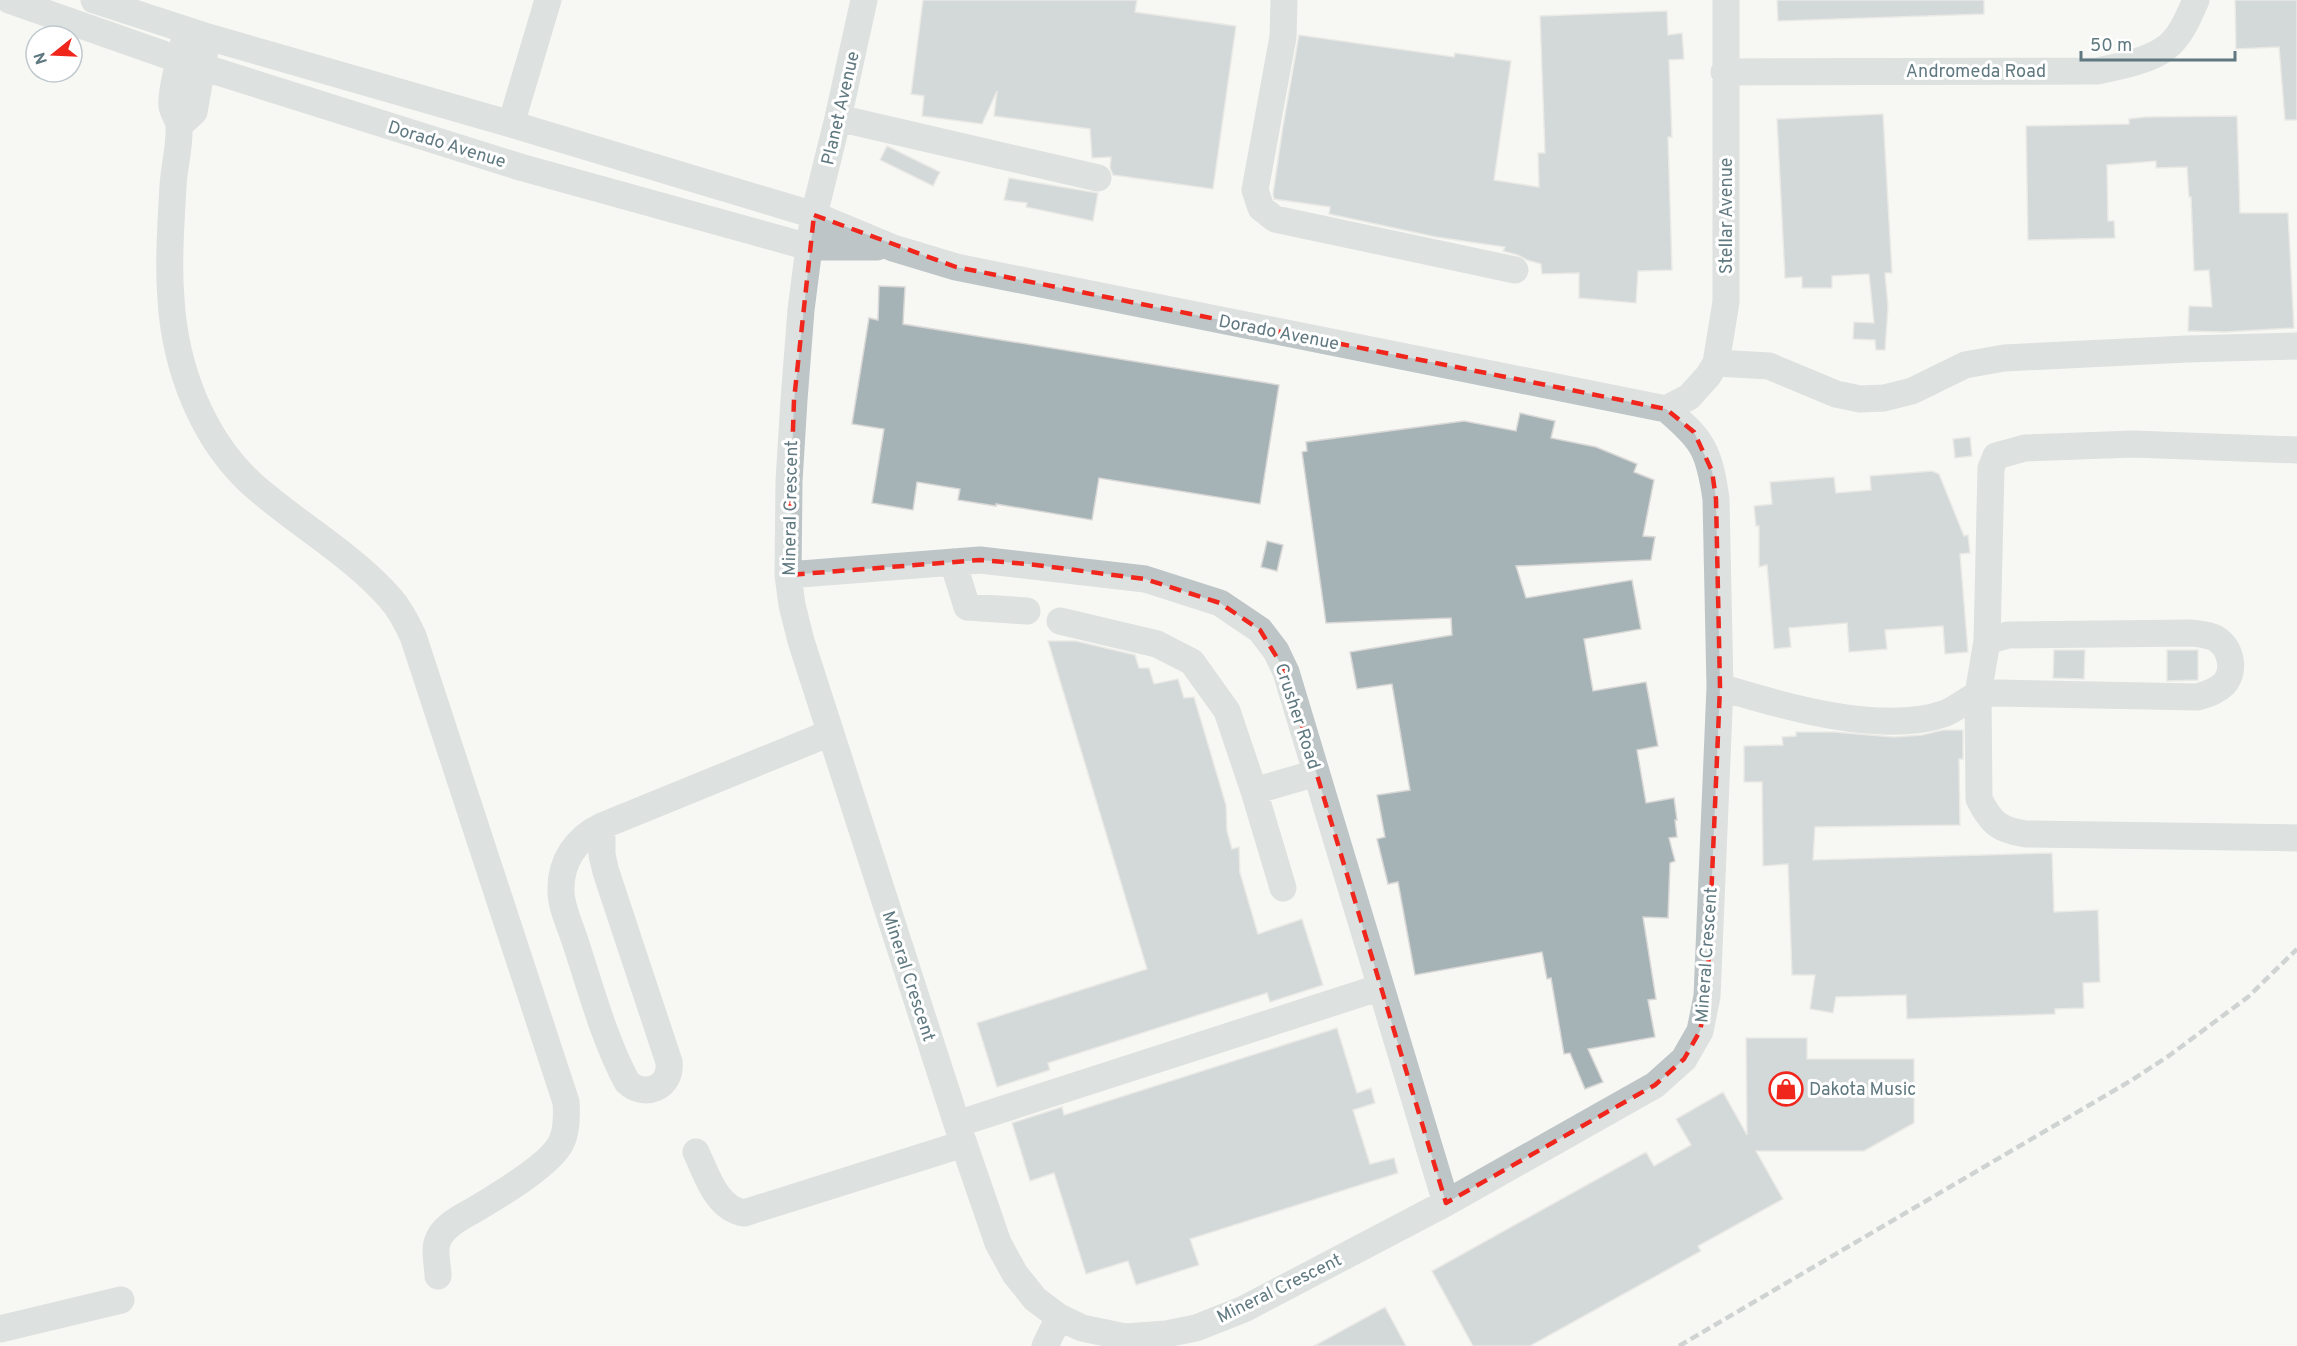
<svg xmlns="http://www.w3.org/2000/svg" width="2297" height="1346" viewBox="0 0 2297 1346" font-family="Overpass,sans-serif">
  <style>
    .building { fill: #a6b3b6; stroke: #d9d8d6; stroke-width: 1.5 }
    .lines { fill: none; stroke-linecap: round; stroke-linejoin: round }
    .minor { stroke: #bdc5c7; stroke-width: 27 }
    .rail { stroke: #9da8ac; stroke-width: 4.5; stroke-dasharray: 9 4.5; stroke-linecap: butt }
    .marked { fill: none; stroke: #f0251c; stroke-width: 4.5; stroke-dasharray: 12 8; stroke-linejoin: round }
    .labels { text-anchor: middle; stroke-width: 6; stroke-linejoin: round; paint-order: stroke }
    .street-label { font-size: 18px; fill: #607981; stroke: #fff }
    .poi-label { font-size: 18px; fill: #607981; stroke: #fff; text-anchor: start }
  </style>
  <rect width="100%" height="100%" fill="#f7f7f4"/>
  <path class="building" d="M923,0h214l-2,12 101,14 -23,163 -100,-14 -3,-7 1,-11 -19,1 -2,-29 -96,-13 3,-25 -15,33 -60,-8 2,-20 -13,-2z
    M1777,0h207v14l-206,7z
    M2235,0h62v120h-12l-6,-73 -43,2z
    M1667,11l1,24 14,-2 2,26 -15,1 3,77h-4l4,133 -34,1 -2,32 -57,-5v-25l-37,1 -1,-10 -14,-4 -9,-5 -15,-4 2,-4 -69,-10 -107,-23 1,-7 -56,-8 -1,-5 10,-68 16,-91 155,22 1,-4 56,8 -17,119 45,7 -1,-34h7l-5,-137z
    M1883,114l9,159h-7l3,34 -3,43h-9l-1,-10 -22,-1 1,-17 20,1 -5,-49 -37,2v12h-30v-11l-17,1 -8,-159z
    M2237,116l3,97h48l6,115 -70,4 -36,-1 1,-25 23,1 -3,-37 -15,1 -3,-74h-2l-2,-30 -31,1v-7l-49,4 1,56h6l1,17 -87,2 -2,-114 103,-2v-5l16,-2z
    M887,146l53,26 -7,14 -53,-26z
    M1009,178l89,15 -5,28 -67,-14 1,-4 -23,-3z
    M879,286l26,1 -2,37 376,61 -19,119 -161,-26 -7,42 -96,-16v2l-38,-6 2,-11 -43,-7 -4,28 -41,-7 12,-74 -32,-5 17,-106 9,2z
    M1520,413l35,8 -4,17 45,9 41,17 -3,8 20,8 -11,56 12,1 -4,23 -135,6 10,32 106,-18 9,49 -57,10 9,52 53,-9 12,64 -21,4 9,53 28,-5 3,22h-2l2,17 -8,1 6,23 -5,2 -2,55 -25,-1 13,82 -8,1 7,37 -67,12 15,33 -18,7 -15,-36 -6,1 -13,-76 -4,1 -5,-27 -127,23 -17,-93 -10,2 -11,-45 8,-2 -8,-42 33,-5 -18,-106 -35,5 -7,-37 102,-17 -1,-17 -125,5 -24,-171 5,-1 -1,-9 158,-21 52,10z
    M1970,437l2,19 -17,2 -2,-19z
    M1932,471l7,3 25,62 4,-1 2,18 -10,1 8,98 -23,2 -2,-28 -58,4 2,19 -38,3 -2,-29 -58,5 2,19 -17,2 -7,-84 -8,2v-41h-3l-2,-20 18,-2 -2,-22 64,-5 2,16 35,-3 -1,-14z
    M1267,541l16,4 -6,26 -16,-4z
    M1048,641h28l59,14 4,13h10l5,16 24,-5 6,19 10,-1 32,108 1,26 5,18 7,-2 1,26 18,61 44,-15 21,66 -53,17 -3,-9 -219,70 2,7 -53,17 -20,-64 170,-54z
    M2054,650h31l-1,29 -31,-1z
    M2167,650h31v30l-31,1z
    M1943,730h20v29h-4l1,66 -145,2 -2,33 239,-7 2,59 44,-2 2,72 -17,1 1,25 -29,1v5l-148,5 -1,-24 -70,2 -3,16 -23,-4 5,-34h-23l-4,-111 -25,2 -1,-84h-18v-36l39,-1 -1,-8 14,-1v-4h38l60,5 28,-2z
    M1337,1028l20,65 14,-5 4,15 -22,7 17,54 24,-6 4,15 -208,66 9,26 -63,20 -8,-24 -42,13 -32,-101 -24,8 -18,-58 50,-16 2,8z
    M1746,1038h61v21h107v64l-50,28h-108l27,48 -85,47 3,5 -171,95h-57l-41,-75 214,-119 8,14 37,-21 -15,-26 47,-27 24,43z
    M1385,1307l21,39h-92z"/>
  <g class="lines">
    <path class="minor" d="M9,0l171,60 340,107 289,80h68
      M94,0l114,37 303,87 303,91 79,33 63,19 710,142c37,31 43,41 50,90l4,188 -13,309 -7,35 -16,28 -29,26 -209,118 -202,106 -48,19 -30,6 -41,3 -43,-9 -23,-11 -24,-18 -20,-25 -17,-31 -41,-119 -156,-483 -9,-36 -4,-30 1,-94 5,-81 7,-90 8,-63 5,-32 24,-97 26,-118
      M1284,0l-1,37 -28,153 6,18 14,11 240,51
      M187,30c-4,16 -17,62 -15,76 1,7 7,14 7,21 1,19 -5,40 -6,59 -2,37 -5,76 -2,113 4,68 31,140 82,186 44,39 98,69 137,113 10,11 17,25 23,38l153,466c1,14 1,29 -5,41 -11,22 -65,54 -87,67 -14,8 -33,17 -37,33 -3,9 1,23 1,33
      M1724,72l373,-1c20,-4 53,-10 70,-24 14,-11 22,-31 29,-47
      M838,118l260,60
      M511,124l37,-124
      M179,126l15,-14 11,-62
      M1716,363l53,3 67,28 24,5 24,-1 28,-7 53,-26 39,-7 183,-9 110,-3
      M1666,409l23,-12 19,-21 8,-13 10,-61v-302
      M953,562l14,45 60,4
      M788,575l192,-15 165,19 75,24 40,27 16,21 10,21 160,531
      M1060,621l97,23 35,18 35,49 27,80 62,-18
      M2192,633c7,1 17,2 23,5 16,9 21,33 9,46 -7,7 -17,10 -26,13l-199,-4 -21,1 9,-53 21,-6z
      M1987,641l4,-173 5,-12 29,-8 108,-4 164,6
      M1720,687c62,19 163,49 226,26 11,-5 21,-13 32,-19l1,105c12,24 20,31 47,35l271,4
      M1254,791l29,97
      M602,826v29l4,17 63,190c3,25 -24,37 -42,20 -23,-43 -36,-93 -51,-138 -5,-17 -15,-36 -15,-53 -1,-29 15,-53 41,-65l228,-93
      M957,1124l424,-137
      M696,1152c11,23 20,56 48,61l219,-69
      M0,1329l121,-29
      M1045,1346l14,-29"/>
    <path class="rail" d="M1679,1346l453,-266 38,-25 78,-58 49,-48"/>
  </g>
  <path d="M0 0H2297V1346H0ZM814,215l142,52 710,142 28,23 18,39 4,28 4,188 -13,309 -7,35 -16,28 -29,26 -209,118 -160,-531 -26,-42 -40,-27 -75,-24 -117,-15 -48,-4 -192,15 6,-175z" fill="#f7f7f4" fill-opacity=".55" fill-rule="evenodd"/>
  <path class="marked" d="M814,215l142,52 710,142 28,23 18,39 4,28 4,188 -13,309 -7,35 -16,28 -29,26 -209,118 -160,-531 -26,-42 -40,-27 -75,-24 -117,-15 -48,-4 -192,15 6,-175z"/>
  <defs>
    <symbol id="shop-ring" viewBox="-11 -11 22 22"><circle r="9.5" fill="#fff" stroke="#f0251c" stroke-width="1.5"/><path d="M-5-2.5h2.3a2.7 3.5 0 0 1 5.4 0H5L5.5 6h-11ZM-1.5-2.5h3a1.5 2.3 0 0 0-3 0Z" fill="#f0251c"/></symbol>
  </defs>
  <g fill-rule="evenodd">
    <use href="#shop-ring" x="1767" y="1070" width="38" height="38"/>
  </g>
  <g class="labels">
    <g class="street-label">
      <text x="1976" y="77">Andromeda Road</text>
      <text transform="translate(840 108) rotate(-77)" y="6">Planet Avenue</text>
      <text transform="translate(447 144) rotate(17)" y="6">Dorado Avenue</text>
      <text transform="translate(1726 216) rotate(-90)" y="6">Stellar Avenue</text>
      <text transform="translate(1279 332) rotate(11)" y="6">Dorado Avenue</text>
      <text transform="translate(790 508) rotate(-89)" y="6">Mineral Crescent</text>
      <text transform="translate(1298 716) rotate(72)" y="6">Crusher Road</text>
      <text transform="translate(1706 955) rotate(-86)" y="6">Mineral Crescent</text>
      <text transform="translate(909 976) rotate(72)" y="6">Mineral Crescent</text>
      <text transform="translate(1279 1288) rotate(-26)" y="6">Mineral Crescent</text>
    </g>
    <g class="poi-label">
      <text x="1809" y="1095">Dakota Music</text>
    </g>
  </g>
  <g transform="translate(54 54) rotate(252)"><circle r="28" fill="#ffffff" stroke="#bfc9cd" stroke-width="1.5"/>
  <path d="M0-4.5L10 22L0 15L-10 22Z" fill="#f0251c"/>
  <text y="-9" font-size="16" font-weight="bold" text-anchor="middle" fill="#607981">N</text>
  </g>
  <path d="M2081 51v9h154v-9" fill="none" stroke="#607981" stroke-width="3"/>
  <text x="2090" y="51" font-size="18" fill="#607981" stroke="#ffffff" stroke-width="4.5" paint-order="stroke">50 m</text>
</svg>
